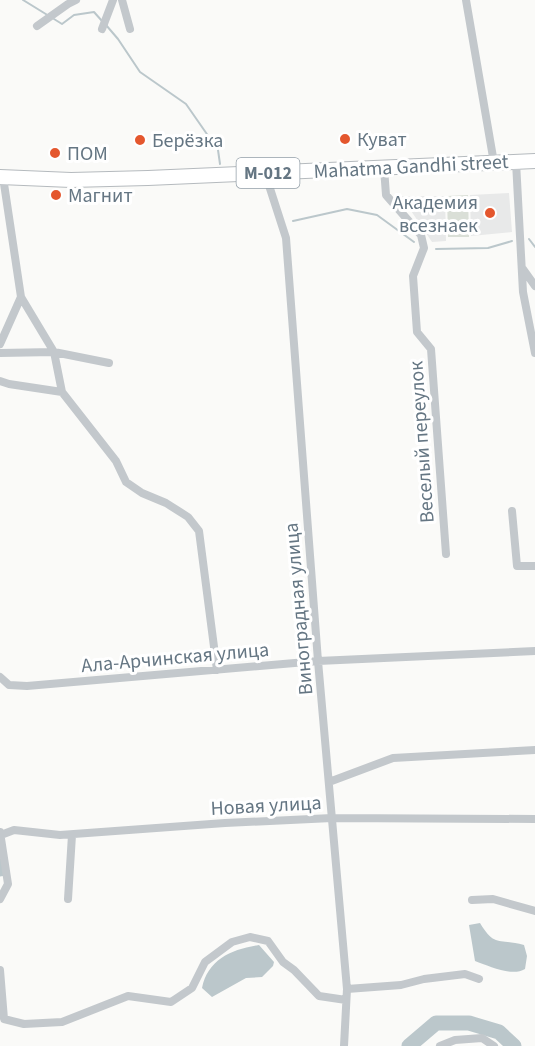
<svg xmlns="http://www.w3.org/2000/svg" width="535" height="1046" viewBox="0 0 535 1046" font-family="'Source Sans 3',sans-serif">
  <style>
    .built { fill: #e8e9e9 }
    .green { fill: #dadfd7 }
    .water { fill: #bbc7cb }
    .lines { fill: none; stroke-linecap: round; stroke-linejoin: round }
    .stream { stroke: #bbc7cb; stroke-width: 2 }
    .river { stroke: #bbc7cb; stroke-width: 15 }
    .primary-casing { stroke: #b5babe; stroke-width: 16 }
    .minor { stroke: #c3c8cc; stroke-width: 8 }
    .primary { stroke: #fff; stroke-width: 14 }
    .poi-dot { fill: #e4572e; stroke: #fff; stroke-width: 2 }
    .labels { text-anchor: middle; stroke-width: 6; stroke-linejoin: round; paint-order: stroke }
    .shield { fill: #fff; stroke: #939fa8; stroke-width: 1.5 }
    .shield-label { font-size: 18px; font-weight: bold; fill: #657683 }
    .poi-label { font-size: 20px; fill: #657683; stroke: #fff; text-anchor: start }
    .street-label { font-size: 20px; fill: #657683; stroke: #fff }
  </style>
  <rect width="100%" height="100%" fill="#fafaf8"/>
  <path class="built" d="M509,193l3,39 -41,4 -1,-41z
    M401,196h44l1,45 -14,1z"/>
  <path class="green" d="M468,195l1,42h-21l-1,-41z"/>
  <path class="water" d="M480,923c15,25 19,15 44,22l3,11 -2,13c-13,8 -36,-3 -50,-8l-6,-36z
    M259,945l15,17 -1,4 -11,11 -16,1 -34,19 -10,-9c6,-29 30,-39 57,-43z"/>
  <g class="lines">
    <path class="stream" d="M23,0l26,16
      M54,19l8,5 12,-9 20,-3 8,9
      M106,25l12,14 22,33 46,32 32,46 2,14
      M293,221l54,-12 30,6 37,27
      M529,239l6,8
      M436,249l52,-1 24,-7"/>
    <path class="river" d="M0,866v3
      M409,1046l27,-23h33l30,9 15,14"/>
    <defs>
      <path id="primary" d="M0,177l71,3 77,-2 387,-17"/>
    </defs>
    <use href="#primary" class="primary-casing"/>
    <path class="minor" d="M122,0l8,29
      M466,0l28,163
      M37,26l31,-22 8,-4
      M102,29l11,-29
      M516,162l7,130 12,61
      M384,168l2,27 35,40 3,13 -11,28 4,56 14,17 15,205
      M265,173l21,65 32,423 29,328 -3,57
      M3,177l18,120 33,55 55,11
      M523,269l12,17
      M0,344l21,-47
      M0,353l54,-1 8,40 54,69 10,21 16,11 24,10 22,14 11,14 18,139
      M0,381l9,3 53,8
      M512,511l5,55h18
      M0,677l9,8 18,1 291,-25 217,-10
      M329,782l64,-24 142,-8
      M1,835l13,-5 46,5 165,-12 107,-5 203,1
      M0,899l8,-15 -8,-52
      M68,899l4,-64
      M472,900l21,-1 42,12
      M0,970l4,49 20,5 38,-2 66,-26 43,6 21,-14 13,-26 27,-20 18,-5 18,4 15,21 11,8 25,26 27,4
      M347,989l54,-4 23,-6 41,-5 14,5
      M440,1046l15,-6 27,-2 12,8"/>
    <use href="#primary" class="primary"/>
  </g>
  <g class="poi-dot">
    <circle cx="345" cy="139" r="6"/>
    <circle cx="140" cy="140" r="6"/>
    <circle cx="55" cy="153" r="6"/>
    <circle cx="56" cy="195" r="6"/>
    <circle cx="490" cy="213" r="6"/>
  </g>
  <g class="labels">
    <rect class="shield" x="236.5" y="158" width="63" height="30" rx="4.5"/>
    <g class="shield-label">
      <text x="268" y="179">М-012</text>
    </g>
    <g class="poi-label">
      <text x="357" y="146">Куват</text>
      <text x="152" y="147">Берёзка</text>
      <text x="67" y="160">ПОМ</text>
      <text x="68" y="202">Магнит</text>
      <text x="478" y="209" text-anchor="end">Академия<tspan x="478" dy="23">всезнаек</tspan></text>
    </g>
    <g class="street-label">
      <text transform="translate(411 166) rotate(-3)" y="7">Mahatma Gandhi street</text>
      <text transform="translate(421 442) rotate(-94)" y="7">Веселый переулок</text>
      <text transform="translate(298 609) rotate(-95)" y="7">Виноградная улица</text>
      <text transform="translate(175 657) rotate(-5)" y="7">Ала-Арчинская улица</text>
      <text transform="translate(266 805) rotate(-3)" y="7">Новая улица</text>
    </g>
  </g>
</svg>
